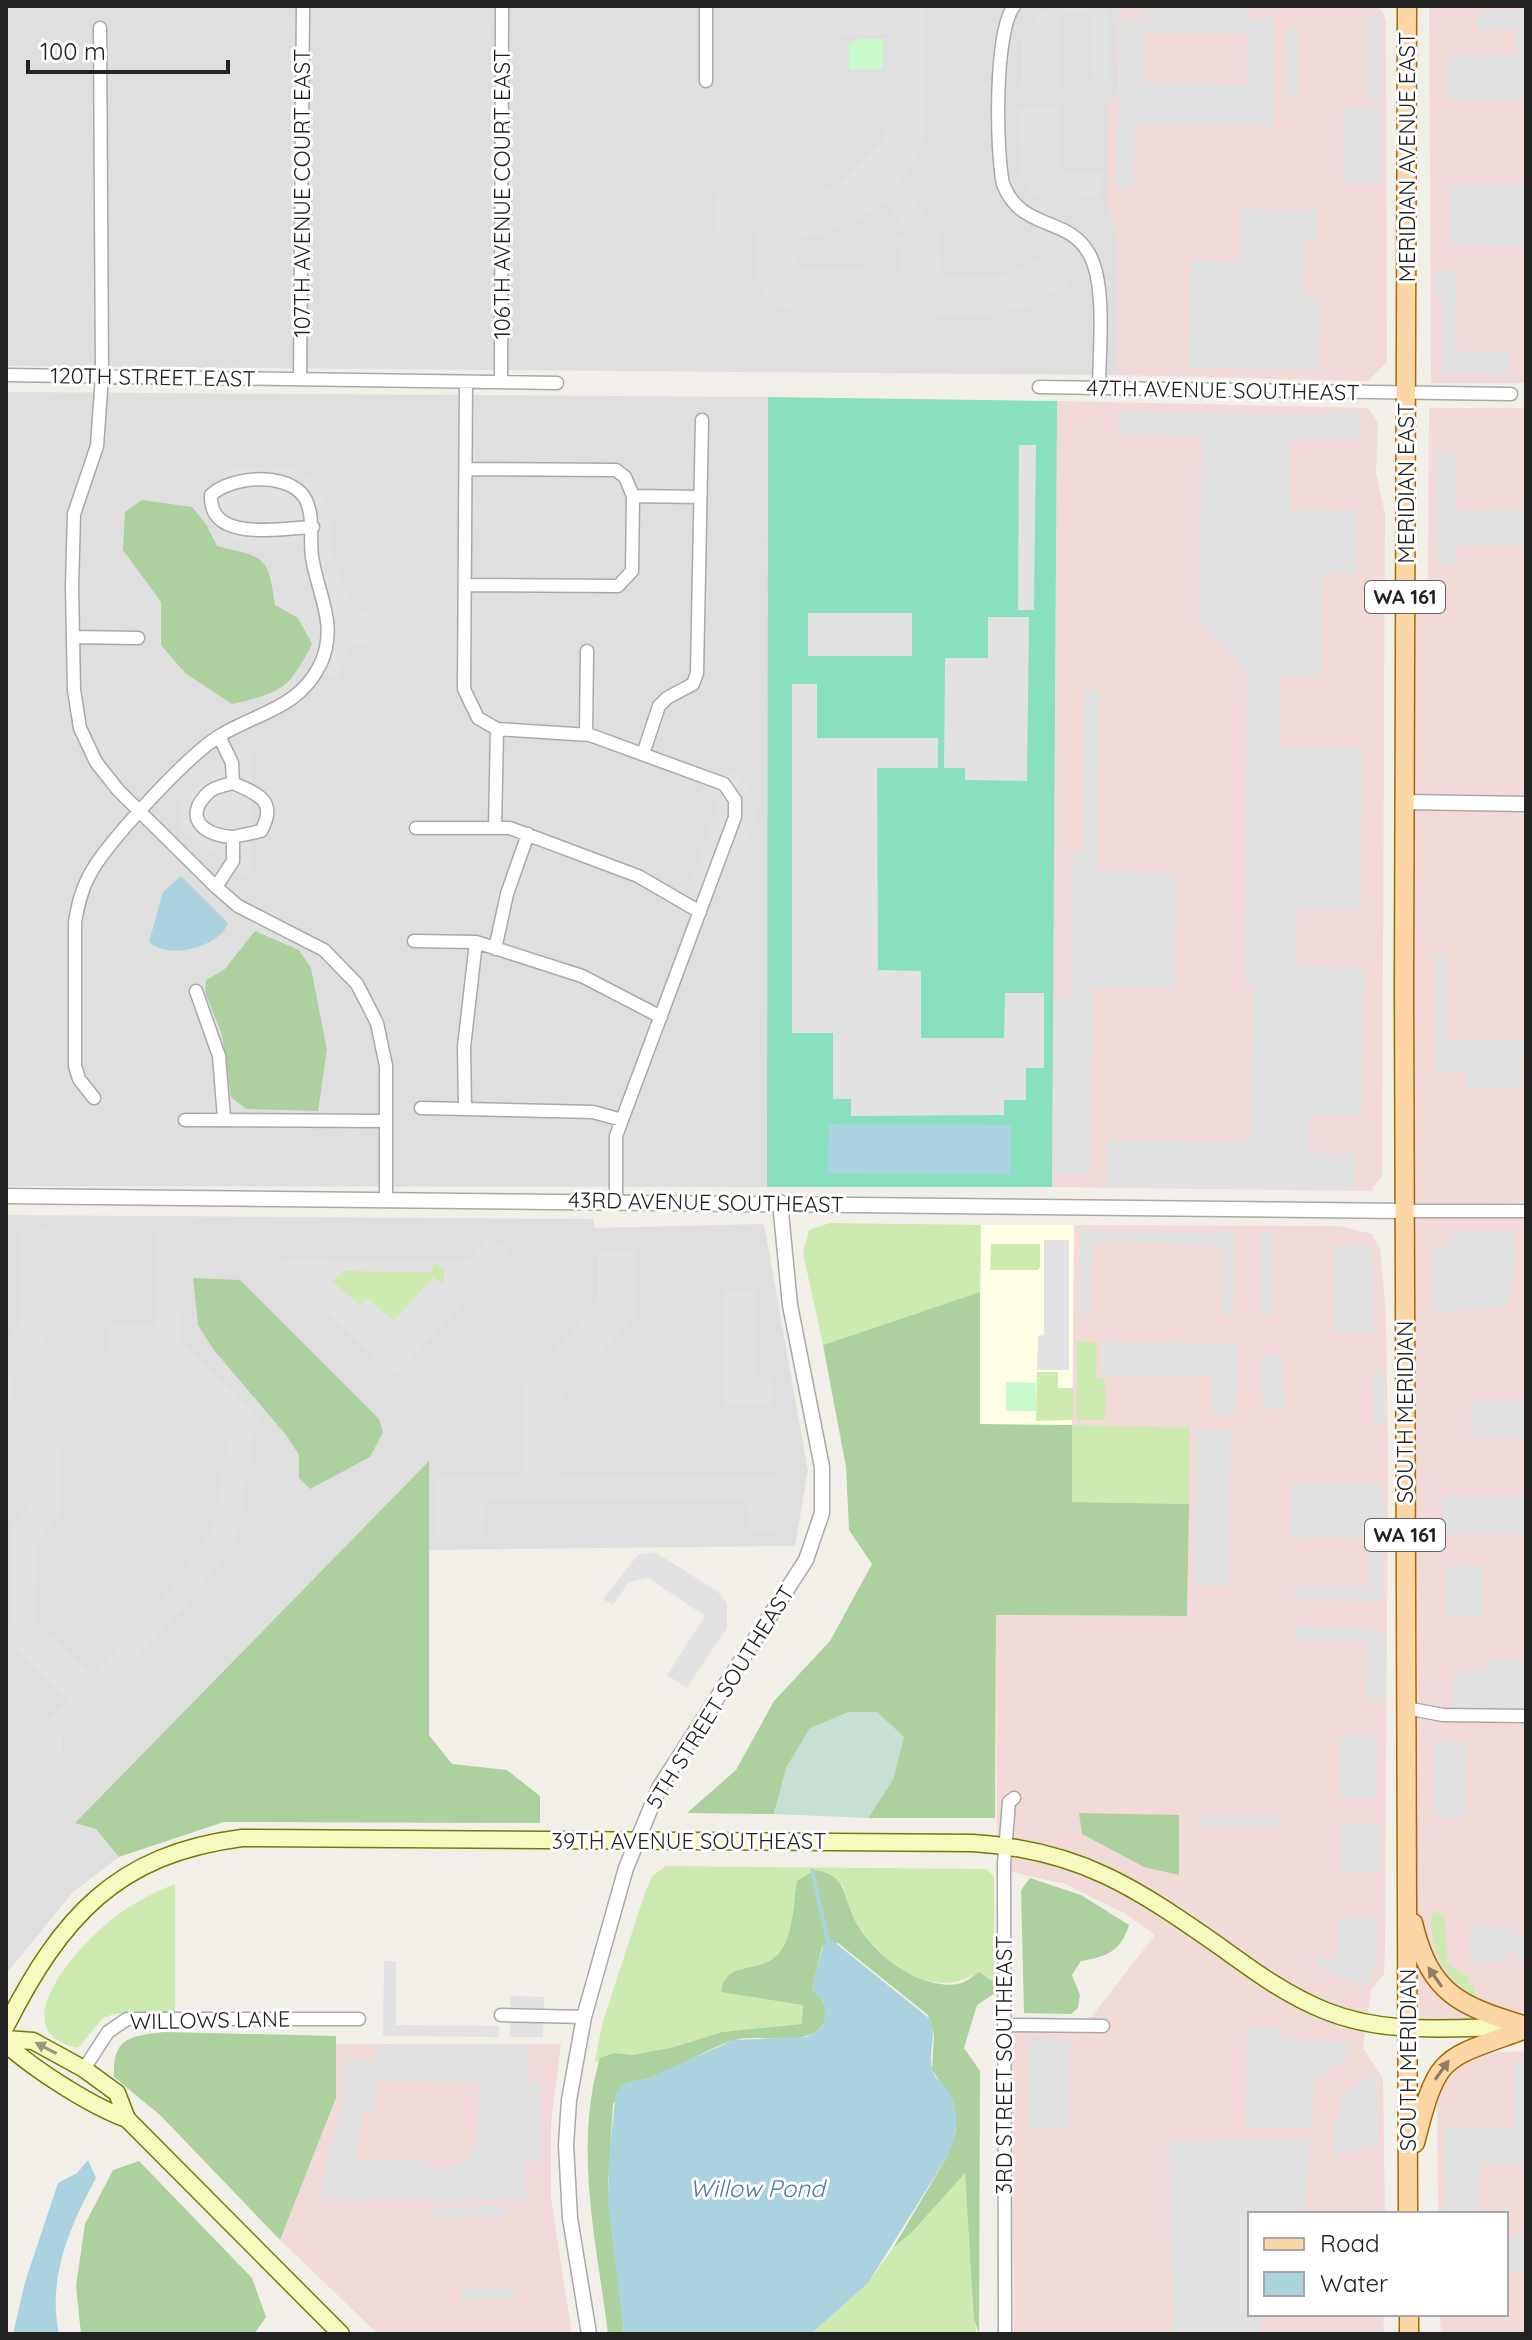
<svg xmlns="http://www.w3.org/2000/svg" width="1532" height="2340" viewBox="0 0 1532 2340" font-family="Quicksand,sans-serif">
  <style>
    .residential { fill: #e0dfdf }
    .commercial { fill: #f2dad9 }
    .education { fill: #ffffe5 }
    .grass { fill: #cdebb0 }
    .forest { fill: #add19e }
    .wetland { fill: #c6e0d4 }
    .park { fill: #c8facc }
    .pitch { fill: #88e0be }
    .parking { fill: #e2e2e2; fill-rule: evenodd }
    .water { fill: #aad3df }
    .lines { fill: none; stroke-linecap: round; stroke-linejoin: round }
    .stream { stroke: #aad3df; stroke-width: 4 }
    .minor-casing { stroke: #a9a9a9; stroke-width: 15 }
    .tertiary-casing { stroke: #a9a9a9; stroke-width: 17 }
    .secondary-casing { stroke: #707d05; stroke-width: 19 }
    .primary-casing { stroke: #a06b00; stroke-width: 21 }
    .minor { stroke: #fff; stroke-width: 12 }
    .tertiary { stroke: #fff; stroke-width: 14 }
    .secondary { stroke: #f7fabf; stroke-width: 16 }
    .primary { stroke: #fcd6a4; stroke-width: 18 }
    .oneway { fill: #8f7c63 }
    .oneway2 { fill: #979978 }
    .labels { text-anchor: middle; stroke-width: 6; stroke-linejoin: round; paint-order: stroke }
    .shield { fill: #fff; stroke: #646464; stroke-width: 2 }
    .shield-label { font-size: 20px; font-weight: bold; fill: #222 }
    .street-label { font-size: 22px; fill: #222; stroke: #fff }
    .water-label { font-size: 24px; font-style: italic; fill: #4a7aab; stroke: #fff }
  </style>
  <rect width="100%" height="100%" fill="#f2efe9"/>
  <path class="residential" d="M6,6h1113l-1,89 -11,114 11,26 -1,140 -1111,-9z
    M6,392l762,5 -1,790 -761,-1z
    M6,1215l588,4v9l170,-4 44,247 -13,75 -368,4 2,-87 -353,360 20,6 23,28 -46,35 -67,82z"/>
  <path class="commercial" d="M1119,6h258l5,5 4,9 1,342 -19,19 -251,-6 1,-140 -11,-26 1,-104 10,-10z
    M1429,6h97v1196l-104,7 104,2v817h-119l-2,-1428 23,-1 1,-191h95v-25h-93z
    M1057,401l311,7 10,14 -2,51 9,41 -3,662 -11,15 -319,-4z
    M1074,1225l265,1 33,8 8,14 6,69 2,135 -3,493 -1,29 -13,16 -8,58 20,31 2,135h-135v100h133l1,20h-370l-3,-316 73,2 8,-4 63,-81 -31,-22 -58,-29 -69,-15 -1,-254 191,1 3,-189 -118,-2z
    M336,2044h225l-10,80v75l21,135h-194l-98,-94 56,-142z
    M1526,2051v283h-85l-1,-20h66v-100h-68l-1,-114 7,-17 22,-22 17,-8z"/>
  <path class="education" d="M981,1225h93l-2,200 -93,-1z"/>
  <path class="grass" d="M830,1223l151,2 -1,67 -157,53 -20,-92 6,-23z
    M991,1244h49v23l-2,3h-48z
    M432,1263l12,5v13l-3,2 -8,-5 -39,43 -26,-21 -8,7 -28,-26 12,-10h88z
    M1077,1340l20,3 -1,35 9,1v41h-28z
    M1037,1372h21v16h15v32l-37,1z
    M1072,1425l118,2 -1,77 -118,-2z
    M666,1866l320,3 8,7v106l-15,-10c-45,30 -95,-7 -121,-47 -8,-11 -11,-28 -16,-41l-34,143 -86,5 -48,15 -79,15 7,-38 43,-131 7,-17z
    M175,1884v128l-61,2 -11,4 -25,30c-78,-16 0,-102 33,-128 20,-16 41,-27 64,-36z
    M1437,1911l8,6 2,47 22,12 -1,9 7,1v10c-31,-19 -44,-43 -44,-80z
    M965,2172l11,162h-165l57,-51 25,-35 19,-16z"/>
  <path class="forest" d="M142,500l50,7 14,17 11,22c48,12 51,8 58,59l23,13 14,26c-24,47 -31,48 -80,60l-47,-31 -24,-28v-43l-38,-52 2,-38z
    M255,931l44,19 12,18 16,82 -9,61 -72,-2 -15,-12 -9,-62 -17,-43 1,-12 18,-10z
    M193,1278l47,2 139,139 4,13 -13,25 -60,32 -11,-11v-23l-13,-20 -73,-86 -15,-24z
    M980,1292v132l92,1v77l117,2 -2,112 -191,-1 -1,203h-127l24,-38 -15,-68 -90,54 -13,48 -87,-1 49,-43 38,-69 56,-60 42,-77 -23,-34 -3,-63 -23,-122z
    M429,1461v274l23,29 55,6 33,26v27l-316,-1 -105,35 -23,-28 -21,-6z
    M1079,1813l100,2v60l-35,-8 -62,-33z
    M815,1870c33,4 28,30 42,54 19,32 62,66 101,60 7,-1 15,-8 21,-12l15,10 1,11 -18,12 -13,43 16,23 -1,263 -5,-15 -9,-146 -53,59 -19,16 54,-91 9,-26 -5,-33 -19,-28 2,-35 -6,-20 -90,-72 -16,3 -10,44 11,11 3,13c-4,37 -61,20 -86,25 -38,8 -71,40 -110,43l-17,22 -5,80 16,150h-16c-11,-90 -35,-186 -8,-276l14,-5 18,2 42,-8 48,-15 80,-8 1,-19 -82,-13c4,-31 34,-19 53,-34 20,-15 19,-55 23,-77z
    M1030,1878l51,17 48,30c-8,26 -22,32 -48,36l-9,14 8,20 -2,13 -7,6 -47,-1 -3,-123z
    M164,2032l172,4v62l-56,142 -120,-125 -46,-38c-2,-40 17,-41 50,-45z
    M139,2161l113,117 14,39 -12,17h-173l-5,-48 9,-62 28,-54z"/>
  <path class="wetland" d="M848,1712h29l27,25 -11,43 -25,38 -94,-4 13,-48 23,-38z"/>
  <path class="park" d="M856,39h27v30h-34v-25z
    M1006,1382l30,1v28h-30z"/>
  <path class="pitch" d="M768,397l289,4 -5,786h-285z"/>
  <path class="parking" d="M840,6h86l-1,126 -8,25 -17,24 38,52 4,44h50l21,-4 31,-18 26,28 -42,24 -33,7 -193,-1 -26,-6 -14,-14 -6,-19v-42l-42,-1 1,-38h104l23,-12 42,-42 3,-13 1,-91 -48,-1zM884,201l22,30 -12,10 7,13v17l-103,-2 1,-32 17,-1 45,-17z
    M1053,6h48l8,9 1,64h-19v-65h-32v73h-37v-47l10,-1 2,-24z
    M1144,8h103v11h27v106h-139l-1,61h-18l5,-167h23zM1145,34h104v50l-104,-1z
    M1477,11h49v89h-79v-45h69v-26h-39z
    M1367,16h14v86h-14z
    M1286,28h12v69h-11z
    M1059,106l1,66h41v26l-57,1 -10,-5 -13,-16 -3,-71z
    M1343,107h38v76l-37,1z
    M1450,184h76v62l-76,-1z
    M1241,209l76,2v29h-12l-1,55 17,1 -1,74 -132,-2 2,-108 50,1z
    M1435,270h21l1,82h52l1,22h-68v-81l-7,-1z
    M1119,412l242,2v26h-70v69l66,1v63h-34l-1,104h-42l-1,70 83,1 -1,162h-65l-1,56 69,1 -2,149h-52v37l46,1v35l-249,-1 1,-48 143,1 1,-157 -7,-1 2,-311 -47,-50 2,-186 -84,-1z
    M1019,445h17l-2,165h-16z
    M1436,452h19l1,58 68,-1 2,-42v79h-70v19h-19z
    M238,466h52l18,11 20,27 5,55 22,51 13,1 1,35h-19l-13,33 -26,-13 12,-34 -8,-50 -14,-39h-62l-20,-10 -12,-17 -1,-24 6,-10z
    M808,613h104v43h-104z
    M988,617h41l-2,164 -62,-1v-12h-21l1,-110h43z
    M792,684h25v54h121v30h-61l1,202 43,1v67h83l1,-45h39v75h-18v32h-22v15l-153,1v-17h-18v-66h-41z
    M1084,692h16l-1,179 78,1 -1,116h-84l-1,186h-37l1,-177h18v-144l10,-1z
    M241,751h10l1,124h-9l-62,-46 -1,-29z
    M733,771l18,19 5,29 -9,25 -12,-4 -17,51 -26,-8 35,-105z
    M1447,950l1,90 78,-1v14l-6,1 1,33 -55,1v-15h-30l-1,-122z
    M49,1230l-1,107 -34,38 -1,27 48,49 1,61 -25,30 -1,80 56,53 70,-73 52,-76 14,-87 -71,-72h-22v-14h-27v-28l48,1 2,-93h26l-2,109 81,80 -8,7 -19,112 -50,64 -124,131v17h-56v-33h43l19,-19 -55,-55 -7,6v-25l5,-6v-94l22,-26v-50l-27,-25v-85l14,-16v-94z
    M1080,1231l155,2 -2,83h-11l1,-63 -6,-7 -125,-4 -1,76 -12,-1z
    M1261,1232h12v84h-12z
    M1448,1233h68v37l-9,37 -75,5v-65l16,-1z
    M490,1236l19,17 -114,123 -114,-106v-11l186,2zM433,1263l11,5v13l-3,2 -7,-6 -40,44 -26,-22 -8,7 -28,-25 12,-10 88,1z
    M1044,1240h25v130h-32l1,-34 6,-1z
    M1333,1245h36l5,16v72h-41z
    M598,1251h38v63l-77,86v77h217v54h-28l-1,-31h-262l-1,36h-49v-59h87l1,-90 75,-85z
    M723,1291h32v86l18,1v28l-50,-1z
    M1101,1341l137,3 -1,72h-26l1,-39 -112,-1z
    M1261,1354h14l8,5 1,52h-12l-11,-11z
    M1373,1371h12v54h-11z
    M1473,1401h53v37h-53z
    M1196,1430h35l-2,156h-35z
    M1291,1483l93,1 -1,109 -3,6 -5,3 -80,-1 1,-15 73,1 1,-48 -80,-2z
    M1443,1496h83v38h-83z
    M655,1552l63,40 9,11v25l-40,60 -20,-13 38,-59 -57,-38 -19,4 -16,23 -10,-6 35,-44z
    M1446,1565h38v52h-38z
    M1295,1626l86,3 6,12 -1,60h-20l1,-60h-72z
    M1487,1660h39v47h-73v-36h33z
    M1339,1735h38l-1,63h-37z
    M1434,1741h33l-1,77h-32z
    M1199,1815h81v12h-81z
    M1341,1824h39v48h-39z
    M1338,1917h39v44l-11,26 -52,-23 5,-10 14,6 5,-4z
    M1470,1926l44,1 1,10h11v25h-10l-1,-10 -8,-1v11h-37z
    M384,1961h12v64l103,1v11l-116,-1z
    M510,1996l34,1 -1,40h-33z
    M1247,2028h33l1,11 72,4 -2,12 -37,25 -1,47h-67z
    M1028,2039l42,1v89h-42z
    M527,2044v38h14l1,79 -16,1v37l-205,2 1,-19 21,-83v-40h32v-14zM377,2082l102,1 -1,51 -6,19 -12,11 -12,4 -22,-1v-8h-71l9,-48 13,-1z
    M1514,2060h12v105h-46v48h-35l-1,-85h70z
    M1374,2071l4,6 1,68 -45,10 -1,-32h7l1,-24z
    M1310,2139l-3,61 -6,14h-51v100h11l-1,20h-87l-4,-193z
    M506,2206v11l-74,1v-11z
    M1506,2235h20v37h-20z
    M514,2287v13h-53v-12z"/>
  <path class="water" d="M181,876l47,47c-9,25 -60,37 -79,19l14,-50z
    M829,1124l182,1v49l-183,-1z
    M833,1941l97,78c7,17 -2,33 2,50 2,10 10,13 15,20 15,21 10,47 0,68l-79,126 -57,51h-187l-16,-132 1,-45 7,-65 9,-9 21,-4 88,-39 73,-3 15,-10 4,-13 -3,-13 -11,-11 11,-44z
    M88,2160l8,18c-26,48 -49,100 -37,156h-46l12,-52 33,-99 19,-10z"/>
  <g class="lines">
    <path class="stream" d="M812,1870l16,72"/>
    <defs>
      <path id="minor" d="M1014,6c-20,26 -18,145 -11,178 18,47 64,32 85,68 19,30 11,100 11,136
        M100,28l2,348 -5,70 -23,68 -2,73 2,103 6,38 16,34 22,28 98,97 22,19 86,44 33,34 20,39 9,43v133
        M706,81v-75
        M6,375l551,8
        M300,379l3,-373
        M466,382l-2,307 14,29 19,11 93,6 134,49 11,16v17l-119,319v65
        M501,382l1,-376
        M1039,387l472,7
        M633,496l67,1
        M465,585l153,1 14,-15 1,-75 -8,-19 -9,-7 -150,-1
        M73,637l65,1
        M586,734l1,-83
        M643,754l16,-48 8,-8 26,-14 4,-11 5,-253
        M416,828h94l128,48 62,36
        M495,828l2,-99
        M233,837c-28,-1 -52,-19 -24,-45 5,-5 17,-7 24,-9
        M216,887l17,-26v-24l28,-6c17,-30 -3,-37 -28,-48l-1,-20 -13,-27
        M414,941l62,1 106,34 79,41
        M495,949l12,-55 21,-60
        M196,991l23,65 5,62
        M94,1098l-15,-19 -4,-13v-144c3,-17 6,-31 14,-46 16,-32 101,-123 132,-141 38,-23 79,-27 100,-72 17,-39 -3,-68 -9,-106 -3,-19 4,-48 -11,-64 -20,-21 -71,-16 -90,2 -2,48 69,33 102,32
        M421,1108l172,4 29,8
        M465,1109l-1,-62 12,-105
        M185,1120l201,1
        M1404,1211h122
        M1406,1708l37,7 83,1
        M501,2015l83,2
        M1004,2025l99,1
        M84,2069l24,-37 19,-13h232
        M1005,2334l-1,-470 5,-62 5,-4"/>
      <path id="tertiary" d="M1405,802l121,2
        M6,1196l1398,15
        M589,2334l-19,-116 -4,-73 3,-45 15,-83 42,-149 33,-80 147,-228 16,-47v-46l-32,-162 -10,-103"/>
      <path id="secondary" d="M6,2026c55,-108 110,-172 236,-188l731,5c108,7 163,45 249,105 33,24 66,48 104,63 62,25 129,16 194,16
        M6,2039l27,2 51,28 33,24 10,26
        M6,2044c29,26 85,62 121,75l214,215"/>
      <path id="primary" d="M1407,6l-3,981 4,1227
        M1413,1923c17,72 48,83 113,103
        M1415,2143c23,-91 26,-83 111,-114
        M1409,2314v20"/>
    </defs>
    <use href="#minor" class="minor-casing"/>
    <use href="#tertiary" class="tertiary-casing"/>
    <use href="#secondary" class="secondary-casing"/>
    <use href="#primary" class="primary-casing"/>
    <use href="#minor" class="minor"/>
    <use href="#tertiary" class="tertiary"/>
    <use href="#secondary" class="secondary"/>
    <use href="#primary" class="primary"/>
  </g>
  <defs><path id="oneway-solid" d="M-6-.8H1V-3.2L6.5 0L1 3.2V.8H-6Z" transform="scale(2)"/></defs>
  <g class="oneway">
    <use href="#oneway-solid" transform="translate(1435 1977) rotate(-125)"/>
    <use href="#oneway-solid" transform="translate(1442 2070) rotate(-54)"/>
  </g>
  <use class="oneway2" href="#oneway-solid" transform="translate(46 2048) rotate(-152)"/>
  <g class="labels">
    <g class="shield">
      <rect x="1365" y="581" width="80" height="32" rx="6"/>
      <rect x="1365" y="1519" width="80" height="32" rx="6"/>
    </g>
    <g class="shield-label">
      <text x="1405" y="604">WA 161</text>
      <text x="1405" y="1542">WA 161</text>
    </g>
    <g class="street-label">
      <text transform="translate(1407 157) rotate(-90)" y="8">MERIDIAN AVENUE EAST</text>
      <text transform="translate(302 193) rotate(-90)" y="8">107TH AVENUE COURT EAST</text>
      <text transform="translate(502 194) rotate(-90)" y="8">106TH AVENUE COURT EAST</text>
      <text transform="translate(153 377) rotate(1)" y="8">120TH STREET EAST</text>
      <text transform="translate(1223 390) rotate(1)" y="8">47TH AVENUE SOUTHEAST</text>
      <text transform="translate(1406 483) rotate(-90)" y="8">MERIDIAN EAST</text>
      <text transform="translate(706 1202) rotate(1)" y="8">43RD AVENUE SOUTHEAST</text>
      <text transform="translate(1405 1412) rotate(-90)" y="8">SOUTH MERIDIAN</text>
      <text transform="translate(720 1697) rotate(-58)" y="8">5TH STREET SOUTHEAST</text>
      <text x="689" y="1849">39TH AVENUE SOUTHEAST</text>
      <text transform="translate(210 2020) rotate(-1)" y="8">WILLOWS LANE</text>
      <text transform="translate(1408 2060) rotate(-90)" y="8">SOUTH MERIDIAN</text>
      <text transform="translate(1004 2065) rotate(-90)" y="8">3RD STREET SOUTHEAST</text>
    </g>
    <g class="water-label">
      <text x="757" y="2197">Willow Pond</text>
    </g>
  </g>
  <rect width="1532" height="2340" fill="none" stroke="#222222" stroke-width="16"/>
  <rect x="1248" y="2212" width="260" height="104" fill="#ffffff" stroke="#a7a7a7" stroke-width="2"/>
  <rect x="1264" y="2238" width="40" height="12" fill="#fcd6a4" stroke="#a7a7a7" stroke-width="2"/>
  <text x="1320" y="2252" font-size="24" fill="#222222">Road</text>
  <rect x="1264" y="2272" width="40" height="24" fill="#aad3df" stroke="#a7a7a7" stroke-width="2"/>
  <text x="1320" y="2292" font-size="24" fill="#222222">Water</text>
  <path d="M28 60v12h200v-12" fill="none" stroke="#222222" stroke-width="4"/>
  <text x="40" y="60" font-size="24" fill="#222222" stroke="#ffffff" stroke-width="6" paint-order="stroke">100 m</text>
</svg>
